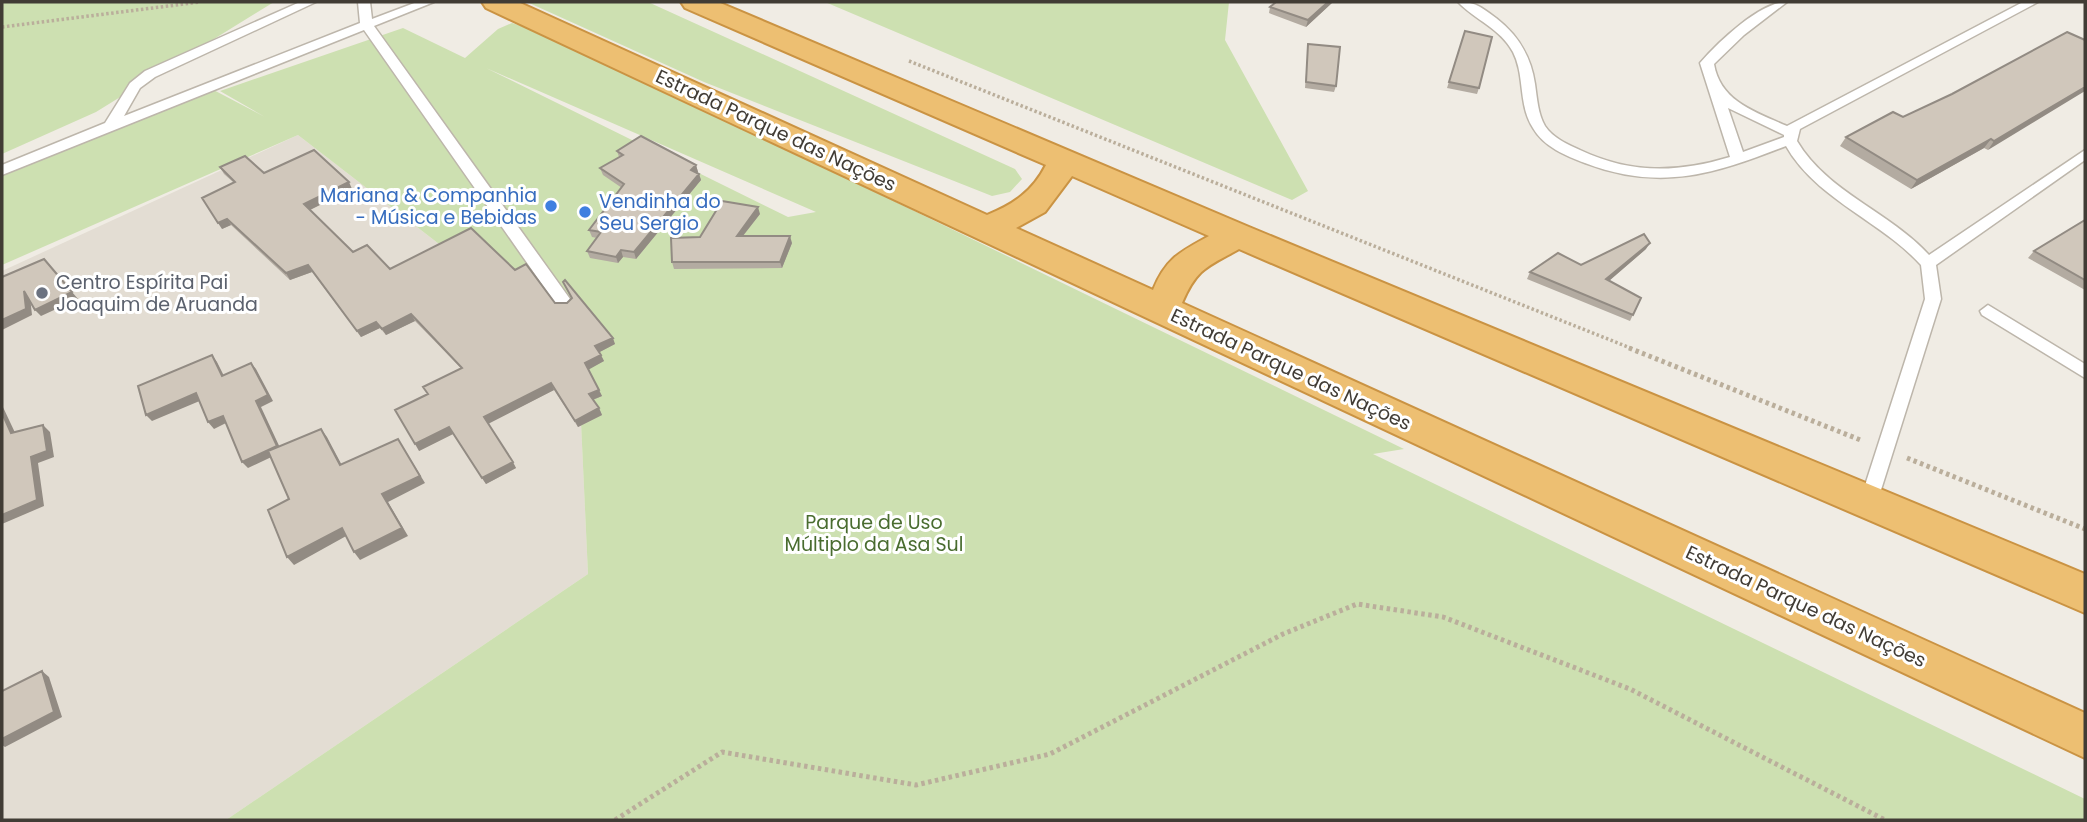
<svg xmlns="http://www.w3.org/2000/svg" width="2087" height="822" viewBox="0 0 2087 822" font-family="Poppins,sans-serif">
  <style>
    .residential { fill: #e3ddd3 }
    .green { fill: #cde0b1; fill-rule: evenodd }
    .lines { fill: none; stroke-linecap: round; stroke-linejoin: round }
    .lane-casing { stroke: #bdb6ab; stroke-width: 3 }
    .highway-casing { stroke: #ca9343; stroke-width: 4 }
    .path-far1 { stroke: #baae9b; stroke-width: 3.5; stroke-dasharray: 2.5 2.5; stroke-linecap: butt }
    .path { stroke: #baae9b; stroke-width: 5; stroke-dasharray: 3.5 3.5; stroke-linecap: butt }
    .lane { fill: #fff; fill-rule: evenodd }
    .highway { fill: #edbf72; fill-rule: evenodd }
    .wall { fill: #b3aba1 }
    .shaded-wall { fill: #928b83 }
    .building { fill: #d0c7bb; stroke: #928b83; stroke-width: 2 }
    .shop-dot { fill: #3f7fe0; stroke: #fff; stroke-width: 2.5 }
    .worship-dot { fill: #6b7280; stroke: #fff; stroke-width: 2.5 }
    .labels { text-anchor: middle; stroke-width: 6; stroke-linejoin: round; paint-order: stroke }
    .street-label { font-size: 19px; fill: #413c35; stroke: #fff }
    .shop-label { font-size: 19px; fill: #366cbe; stroke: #fff; text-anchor: end }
    .worship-label { font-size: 19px; fill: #5b616d; stroke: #fff; text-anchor: start }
    .park-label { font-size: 19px; fill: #496c2f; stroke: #fff }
  </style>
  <rect width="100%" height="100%" fill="#f0ece4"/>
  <path class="residential" d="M298,135l273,211 9,55 8,173 -362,246h-224v-549z"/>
  <path class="green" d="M2,2h272l-178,110 -94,42z
    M527,2h121l367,167 7,10 -12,13 -18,4 -288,-114z
    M825,2h404l-4,38 83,151 -16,9z
    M512,23l18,6 191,88 683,332 -31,5 712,345v21h-1859l362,-246 -8,-173 -9,-55 -273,-211 -296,130v-94l204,-85 59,31 -45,-26 183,-63 62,30 33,-29zM486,68l330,144 -28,5z"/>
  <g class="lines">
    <defs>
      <path id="lane" d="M300,2h16l-161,75 -15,11 -16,28 236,-93 -2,-21h12l2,17 45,-17h17l-60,24 196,273 2,4 -2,4h-12l-194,-277 -362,145v-10l103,-42 25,-40 15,-12z
        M1458,2c16,-1 25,6 38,16 22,17 35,38 39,66 2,14 3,30 10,42 8,12 22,18 35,24 51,24 97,23 150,7l-30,-94c17,-20 61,-62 87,-61l-43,33 -30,29c6,37 41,48 73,62l236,-124h15l-238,127 -3,12c30,51 93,71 132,114l156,-105v10l-149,105 5,34 -66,210 -7,3 -7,-3 -2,-5 66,-205 -4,-34c-40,-44 -105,-66 -135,-119 -72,28 -125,46 -201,17 -19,-7 -41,-16 -52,-35 -15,-23 -8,-53 -20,-76 -13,-24 -38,-32 -55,-50zM1728,108l56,27v2l-41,15z
        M1988,305l97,59v14l-103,-63 -2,-4z"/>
      <path id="highway" d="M482,2h36l469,213c27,-11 46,-24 59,-50l-361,-157 -4,-6h37l531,225 836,347v39l-846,-364c-32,18 -42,19 -57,54l903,410v45l-1599,-750zM1072,176l137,60c-29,16 -43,22 -56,54l-137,-62 29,-16z"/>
    </defs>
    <use href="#lane" class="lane-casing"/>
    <use href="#highway" class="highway-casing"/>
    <path class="path-far1" d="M2,27l198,-25
      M909,61l724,288"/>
    <path class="path" d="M1629,348l234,93
      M1907,458l178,71
      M615,820l107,-68 194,33 134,-31 233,-120 74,-30 86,13 187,72 255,131"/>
    <use href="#lane" class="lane"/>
    <use href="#highway" class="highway"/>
  </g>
  <path class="wall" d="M1333,2l-27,25 -37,-14 1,-6z
    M1465,31l14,57 -2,6 -30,-6z
    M2085,40l-97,110 -4,-2 -73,41 -71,-43 6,-9 57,-20z
    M1308,44l28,42 -2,6 -29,-4z
    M617,151l79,14 2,7 -1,1 2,1 2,6 -65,79 -13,-2 -5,6 -28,-5 -3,-7 10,-13 -5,-1 -3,-7 33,-42 -19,-13 -3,-7 19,-11z
    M220,167l44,6 88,16 -43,21 44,42 37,17 125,1 40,33h12l4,-5 -8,-16 52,62 -16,8 5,9 -16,8 14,27 -9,4 6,8 3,7 -24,12 -24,-37 -66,33 28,45 -30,16 -33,-50 -34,17 9,-57 33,-26 -46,-47 -29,14 -6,-7 -19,9 -49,-65 -22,8 -59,-55 -9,4 11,-47 -9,-8z
    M760,214l-17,22 49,7 -10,25 -108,1 -2,-7 28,-25z
    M2085,220v70l-57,-32 6,-7z
    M1646,249l-37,32 32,17 -11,23 -103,-42 3,-7 51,-7z"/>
  <path class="shaded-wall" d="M1328,2h5l-27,25 2,-7z
    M2085,87v4l-97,59 6,-9z
    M1991,139l-7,9 -73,41 6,-9z
    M696,165l2,7 -5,4 -2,-6z
    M699,174l2,6 -65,79 -2,-7z
    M349,182l3,7 -44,22 -4,-7z
    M758,207l2,7 -22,28 -1,-6z
    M227,219l4,6 -9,4 -4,-6z
    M790,236l2,7 -10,25 -2,-6z
    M1650,243l-4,6 -43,37 3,-7z
    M621,250l2,7 -5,6 -2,-6z
    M44,259l34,40 -37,17 -6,-6z
    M308,265l4,7 -22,8 -4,-7z
    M24,291l6,6 2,18 -30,15v-10z
    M411,314l4,7 -29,14 -4,-6z
    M376,322l4,6 -19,9 -4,-6z
    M613,338l2,6 -17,9 -3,-7z
    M212,355l5,7 10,20 -5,-6z
    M601,355l3,6 -16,9 -3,-7z
    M251,363l5,6 17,32 -12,6 21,45 -34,16 -6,-6 14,-61z
    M551,383l3,7 -66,34 -4,-7z
    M599,390l3,6 -10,4 -3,-6z
    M196,393l6,7 -50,21 -6,-6z
    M2,405l16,34 -7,-6 -9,-20z
    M599,408l3,7 -24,12 -3,-6z
    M223,416l5,6 -14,7 -6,-7z
    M43,425l7,7 4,25 -16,6 6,43 -42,18v-9z
    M449,427l4,7 -34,17 -4,-7z
    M321,429l6,8 19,36 -6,-8z
    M403,447l22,36 -37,19 20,34 -48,24 -6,-8 28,-58z
    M513,462l3,6 -30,16 -4,-6z
    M342,528l6,7 -54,30 -7,-8z
    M42,671l7,6 13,40 -57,30 -3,-2v-6z"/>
  <path class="building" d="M1276,2h52l-20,18 -38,-13z
    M1465,31l27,6 -13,51 -30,-6z
    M2067,32l18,8v47l-91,54 -3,-2 -74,41 -71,-43 47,-25 10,5 49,-23z
    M1308,44l32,3 -4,39 -30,-4z
    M641,136l55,29 -5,5 8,4 -65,78 -13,-2 -5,7 -29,-6 14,-19 -12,-2 35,-46 -24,-16 23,-13 -6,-4z
    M314,150l35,32 -45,22 49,48 14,-7 23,24 81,-41 44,42 11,-6 29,39h12l5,-5 -9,-16 2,-2 48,58 -18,8 6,9 -16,8 14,27 -10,4 10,14 -24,13 -24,-38 -67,34 29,45 -31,16 -33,-51 -34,17 -20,-34 33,-16 -5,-7 39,-19 -51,-54 -29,15 -6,-7 -19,9 -49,-66 -22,8 -59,-54 -9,4 -16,-25 33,-16 -15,-15 25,-11 19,17z
    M722,201l36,6 -21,29h53l-10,26h-108l-1,-24 29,-1z
    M2085,220v60l-51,-29z
    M1644,234l6,9 -44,36 35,19 -8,17 -103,-43 28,-19 23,12z
    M44,259l28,33 -37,18 -11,-19 2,18 -24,11v-43z
    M212,355l10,21 29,-13 17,32 -12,6 21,45 -35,16 -19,-46 -15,6 -12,-29 -50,22 -8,-29z
    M2,413l9,20 32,-8 4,26 -16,6 6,43 -35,15z
    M321,429l19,36 58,-26 22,37 -38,18 20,34 -48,24 -12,-24 -55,29 -19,-47 21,-11 -21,-48z
    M42,671l12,41 -52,27v-48z"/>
  <g class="shop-dot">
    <circle cx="551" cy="206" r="7"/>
    <circle cx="585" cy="212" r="7"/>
  </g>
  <circle class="worship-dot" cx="42" cy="293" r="7"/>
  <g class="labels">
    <g class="street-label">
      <text transform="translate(776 130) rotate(25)" y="7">Estrada Parque das Nações</text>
      <text transform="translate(1291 369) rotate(25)" y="7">Estrada Parque das Nações</text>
      <text transform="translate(1806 606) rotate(25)" y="7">Estrada Parque das Nações</text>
    </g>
    <g class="shop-label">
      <text x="537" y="202">Mariana &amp; Companhia<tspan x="537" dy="22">- Música e Bebidas</tspan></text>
      <text x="599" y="208" text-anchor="start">Vendinha do<tspan x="599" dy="22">Seu Sergio</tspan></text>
    </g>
    <g class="worship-label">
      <text x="56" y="289">Centro Espírita Pai<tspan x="56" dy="22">Joaquim de Aruanda</tspan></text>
    </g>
    <g class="park-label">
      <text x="874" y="529">Parque de Uso<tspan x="874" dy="22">Múltiplo da Asa Sul</tspan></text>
    </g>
  </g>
  <rect width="2087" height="822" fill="none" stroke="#413c35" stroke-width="7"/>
</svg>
